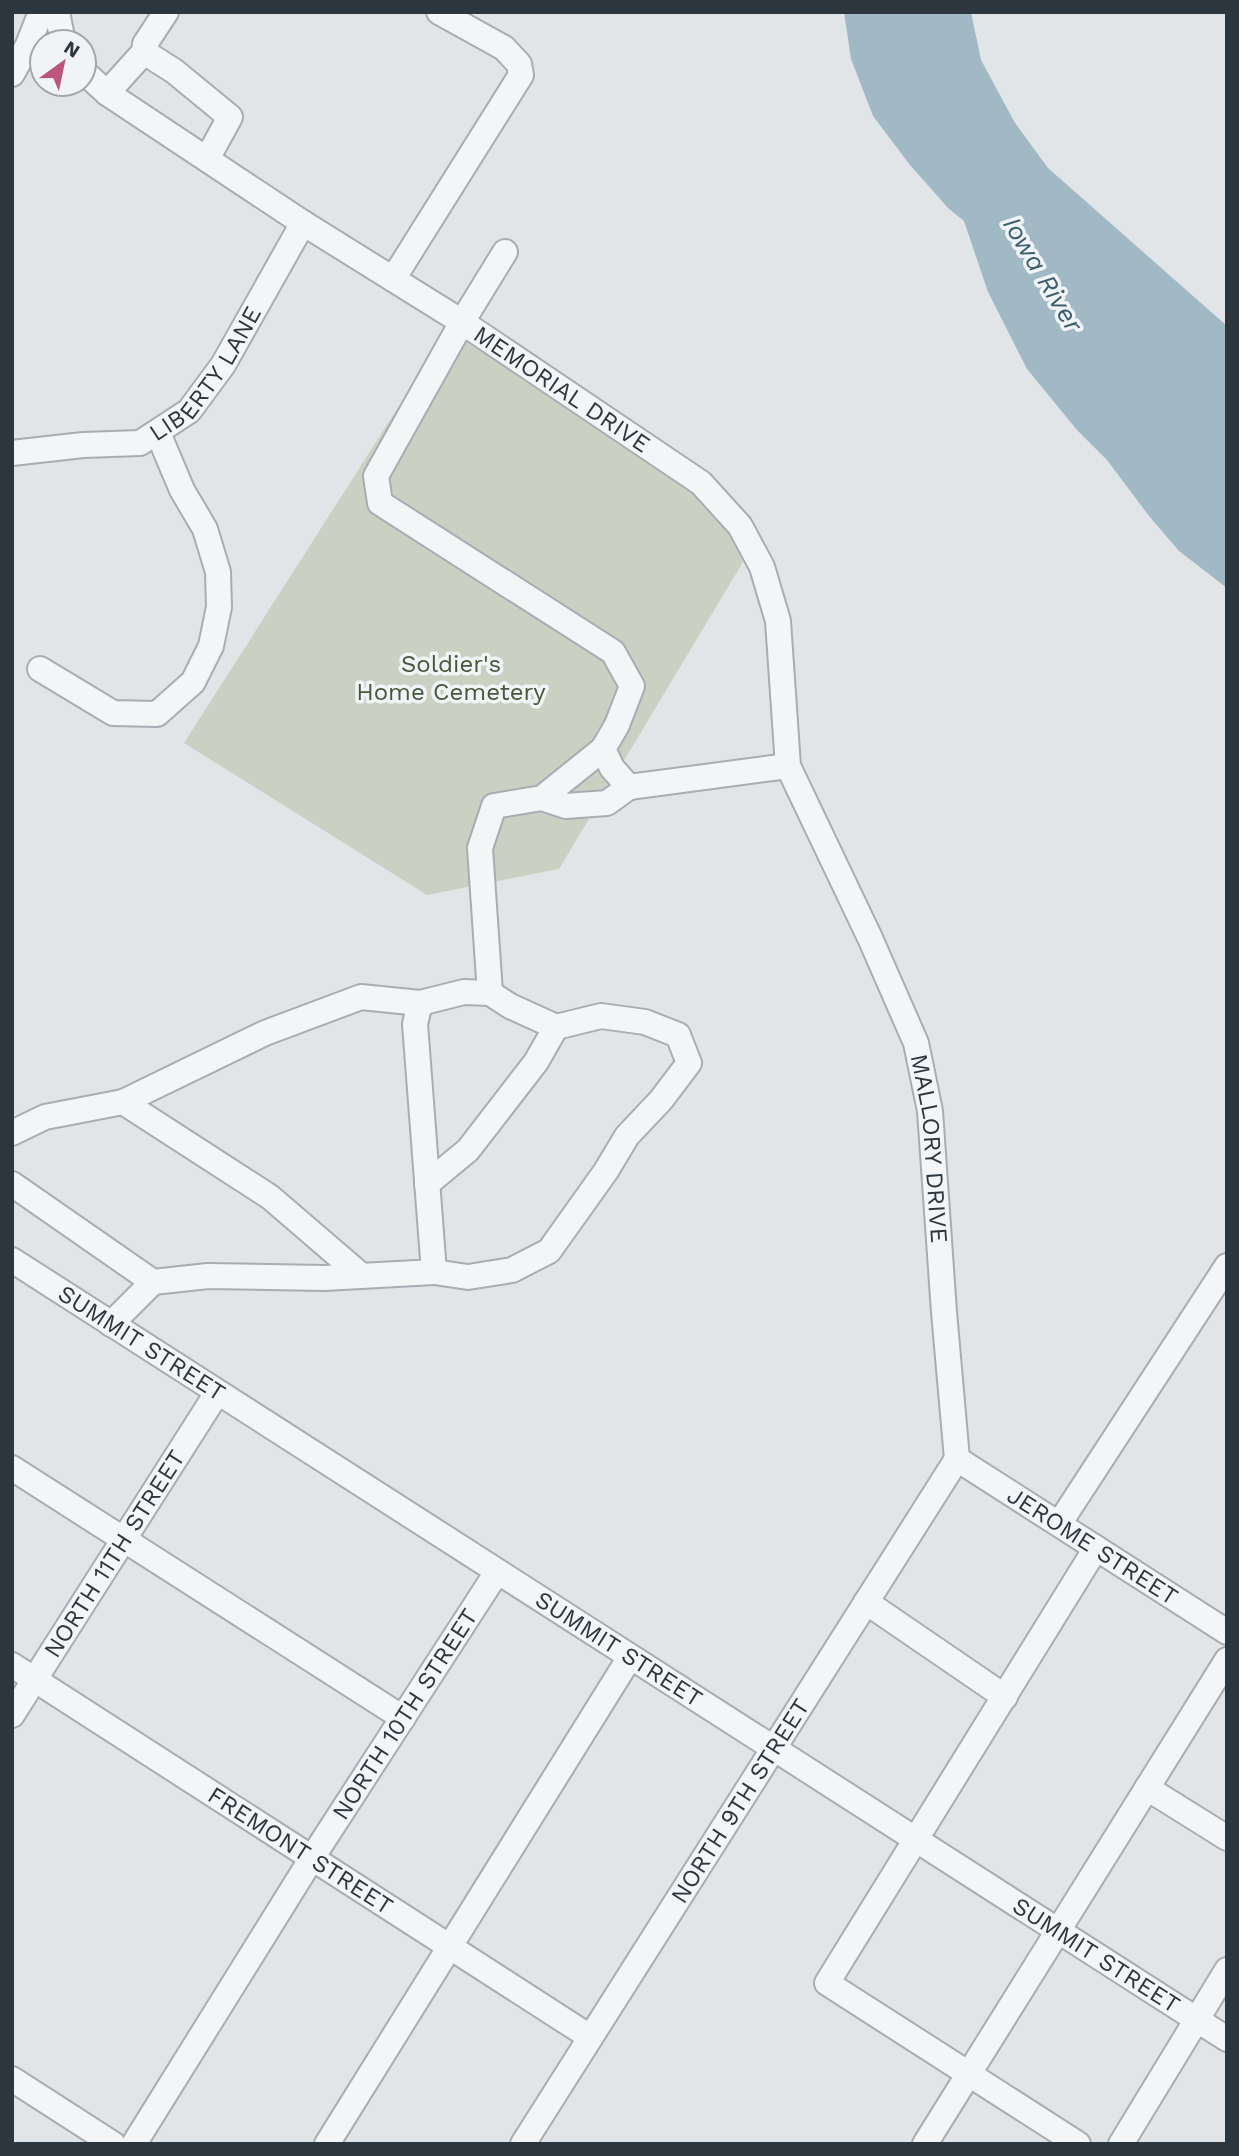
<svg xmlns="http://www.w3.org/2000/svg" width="1239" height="2156" viewBox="0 0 1239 2156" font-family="'Work Sans',sans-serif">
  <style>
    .green { fill: #cad1c3 }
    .water { fill: #a0b9c4 }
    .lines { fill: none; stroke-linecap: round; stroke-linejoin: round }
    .minor-casing { stroke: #a7adb2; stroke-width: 28 }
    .minor { stroke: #f3f5f7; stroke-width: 24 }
    .labels { text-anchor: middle; stroke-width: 7; stroke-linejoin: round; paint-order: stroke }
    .street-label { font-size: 24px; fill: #2b363e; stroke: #f0f4f6 }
    .park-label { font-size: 24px; fill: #46583a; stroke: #f0f4f6 }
    .water-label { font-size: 26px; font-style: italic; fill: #3a5c6d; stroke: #f0f4f6 }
  </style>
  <rect width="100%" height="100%" fill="#e1e5e8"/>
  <path class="green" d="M450,326l243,166 35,38 15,32 -184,307 -132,26 -243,-152z"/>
  <path class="water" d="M844,12h127l10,48 34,63 33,45 179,158v262l-48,-37 -30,-35 -42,-56 -30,-30 -50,-61 -39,-77 -24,-71 -16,-13 -38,-43 -37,-49 -22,-57z"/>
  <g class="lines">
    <defs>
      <g id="minor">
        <path d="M57,12l6,30"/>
        <path d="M166,12l-21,32 -1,8 30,19 56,46 -23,42"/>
        <path id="s1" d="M84,72l23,21 196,130 159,99 239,161 39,43 22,41 16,54 10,145 82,172 46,105 14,68 14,201 13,147"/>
        <path d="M12,74l16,-29 13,-33"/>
        <path d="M107,93l37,-41"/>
        <path d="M505,252l-43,70 -86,154 4,27 233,149 19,34 -15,39 -14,24 9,19 17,19 159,-21"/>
        <path d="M393,279l128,-204 -2,-11 -15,-16 -65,-36"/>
        <path id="s2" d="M12,453l71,-8 57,-2 49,-32 34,-46 80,-142"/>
        <path d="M40,669l73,44 44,1 36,-32 18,-36 8,-39 -1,-35 -13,-43 -23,-39 -24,-57"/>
        <path d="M542,798l24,8 41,-3 22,-16"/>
        <path d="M123,1102l147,95 92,79"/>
        <path d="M12,1133l33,-16 78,-15 142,-69 96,-36 59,6 44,-11 26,1 -10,-145 14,-42 48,-8 61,-49"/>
        <path d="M12,1184l141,98 -42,42"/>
        <path d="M427,1184l41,-34 68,-88 20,-35 -46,-21 -20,-13"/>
        <path id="s3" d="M12,1260l1215,779"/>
        <path d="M434,1272l34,5 44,-7 37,-19 57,-80 21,-35 34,-36 28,-37 -11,-28 -33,-13 -44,-6 -45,11"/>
        <path d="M153,1282l55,-6 116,2 110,-6 -19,-248 5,-21"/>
        <path id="s4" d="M957,1459l270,173"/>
        <path d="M12,1468l391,250"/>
        <path d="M1059,1524l168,-258"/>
        <path d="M866,1602l139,95"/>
        <path id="s5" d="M12,1665l578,372"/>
        <path id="s6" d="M12,1715l205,-322"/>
        <path d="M1147,1788l80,50"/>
        <path d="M12,2079l101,65"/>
        <path id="s7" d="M134,2144l178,-286 185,-286"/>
        <path d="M327,2144l303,-487"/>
        <path id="s8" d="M523,2144l434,-685"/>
        <path d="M925,2144l302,-484"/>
        <path d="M1078,2144l-251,-161 269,-435"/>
        <path d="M1121,2144l106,-174"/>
      </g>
    </defs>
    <use href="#minor" class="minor-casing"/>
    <use href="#minor" class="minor"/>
  </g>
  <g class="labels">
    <g class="street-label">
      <text dy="8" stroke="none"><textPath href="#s2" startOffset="226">LIBERTY LANE</textPath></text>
      <text dy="8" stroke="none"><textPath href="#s1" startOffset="574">MEMORIAL DRIVE</textPath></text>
      <text dy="8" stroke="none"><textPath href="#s1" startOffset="1460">MALLORY DRIVE</textPath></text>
      <text dy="8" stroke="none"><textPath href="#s3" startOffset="154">SUMMIT STREET</textPath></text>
      <text dy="8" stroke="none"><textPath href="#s4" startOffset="161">JEROME STREET</textPath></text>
      <text dy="8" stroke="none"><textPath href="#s6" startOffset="191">NORTH 11TH STREET</textPath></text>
      <text dy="8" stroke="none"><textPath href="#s3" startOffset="721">SUMMIT STREET</textPath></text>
      <text dy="8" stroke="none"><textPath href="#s7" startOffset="508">NORTH 10TH STREET</textPath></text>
      <text dy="8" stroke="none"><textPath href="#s8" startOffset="406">NORTH 9TH STREET</textPath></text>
      <text dy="8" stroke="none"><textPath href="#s5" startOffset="343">FREMONT STREET</textPath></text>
      <text dy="8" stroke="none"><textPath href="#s3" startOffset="1288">SUMMIT STREET</textPath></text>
    </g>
    <g class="park-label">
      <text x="451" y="672">Soldier's<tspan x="451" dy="28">Home Cemetery</tspan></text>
    </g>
    <g class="water-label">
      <text transform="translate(1043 274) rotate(59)" y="9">Iowa River</text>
    </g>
  </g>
  <rect width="1239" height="2156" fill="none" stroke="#2b363e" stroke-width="28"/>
  <g transform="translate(63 63) rotate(33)"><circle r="33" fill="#f0f4f6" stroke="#a1a8ac" stroke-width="2"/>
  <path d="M0-5L12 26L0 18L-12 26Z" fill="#be557b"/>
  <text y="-10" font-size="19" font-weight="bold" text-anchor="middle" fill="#2b363e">N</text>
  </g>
</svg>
